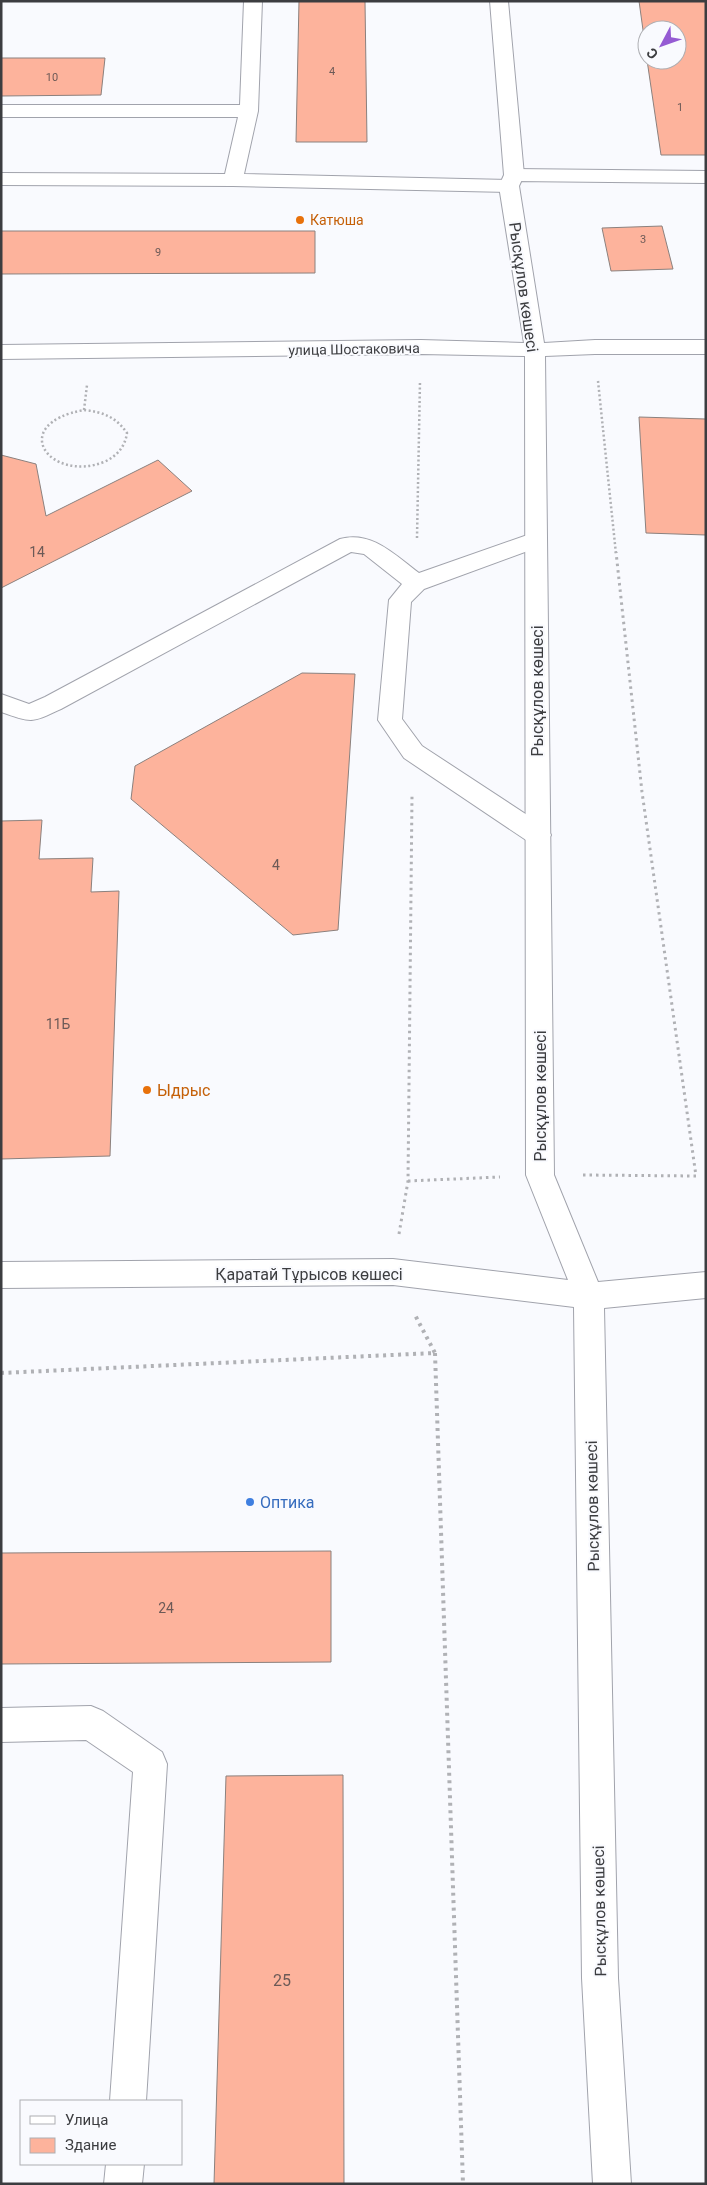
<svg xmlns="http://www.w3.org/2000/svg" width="707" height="2185" viewBox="0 0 707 2185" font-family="Roboto,sans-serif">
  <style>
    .building { fill: #fdb39c; stroke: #8b817e }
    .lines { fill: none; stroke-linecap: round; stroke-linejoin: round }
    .lane-casing { stroke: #a1a3ac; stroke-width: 2 }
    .secondary-casing { stroke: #a1a3ac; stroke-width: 2 }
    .path-far2 { stroke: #b0b1b5; stroke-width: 2.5; stroke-dasharray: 2 2.5; stroke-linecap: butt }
    .path-far1 { stroke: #b0b1b5; stroke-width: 3; stroke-dasharray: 2.5 4; stroke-linecap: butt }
    .path { stroke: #b0b1b5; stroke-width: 4; stroke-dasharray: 3 4.5; stroke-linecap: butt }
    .lane { fill: #fff; fill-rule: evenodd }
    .secondary { fill: #fff; fill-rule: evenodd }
    .food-dot { fill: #e8710a; stroke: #f9fafe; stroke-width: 2 }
    .shop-dot { fill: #3f7fe0; stroke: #f9fafe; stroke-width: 2 }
    .labels { text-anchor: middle; stroke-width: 4; stroke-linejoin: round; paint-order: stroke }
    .far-number-label { font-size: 11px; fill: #6c5a57 }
    .far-food-label { font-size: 14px; fill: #c56008; stroke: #f9fafe; text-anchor: start }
    .far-street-label { font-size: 14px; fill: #3c3d40; stroke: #f9fafe }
    .number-label { font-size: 14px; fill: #6c5a57 }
    .street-label { font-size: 16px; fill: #3c3d40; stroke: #f9fafe }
    .food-label { font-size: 16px; fill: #c56008; stroke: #f9fafe; text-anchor: start }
    .shop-label { font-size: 16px; fill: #366cbe; stroke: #f9fafe; text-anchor: start }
    .near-number-label { font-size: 16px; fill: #6c5a57 }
  </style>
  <rect width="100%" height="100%" fill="#f9fafe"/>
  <path class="building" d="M299,1h66l2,141h-71z
    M639,1h67v154h-45l-14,-95h30v-30h-30v29z
    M1,58h104l-4,37 -100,1z
    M662,226l11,43 -62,2 -9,-43z
    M1,231h314v42l-314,1z
    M639,417l67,2v116l-60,-2z
    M1,455l35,9 10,52 112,-56 34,31 -191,97z
    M302,673l53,1 -17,256 -45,5 -162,-136 4,-33z
    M42,820l-3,39 54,-1 -2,34 28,-1 -9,265 -109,3v-338z
    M331,1551v111l-330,2v-111z
    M343,1775l1,409h-130l12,-408z"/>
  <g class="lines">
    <defs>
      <path id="lane" d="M244,1h18l-4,110 -14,63 265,6 7,2 3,4 -3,4 -7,2 -276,-6 -232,-1v-12l224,1 13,-57h-237v-12h239z
        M514,169l192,2v12l-192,-2 -7,-2 -3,-4 3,-4z
        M536,532l8,3 3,5 -3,5 -120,44 -13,13 -9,117 20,27 125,82 4,7 -4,7 -9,3 -9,-3 -125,-84 -26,-38 11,-120 13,-16 -38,-30 -13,-2 -290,157c-30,14 -28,14 -60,3v-18l28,10 16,-7 295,-158c32,-9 56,17 79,34z
        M91,1706l12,5 59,41 5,12 -21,337h-36l23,-329 -47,-32 -85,2v-34z
        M106,2164h38l-2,20h-38z"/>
      <path id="secondary" d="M490,1h18l16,174 -5,11 25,157 51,-3h111v14h-111l-50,2 9,819 44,107 108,-10v26l-102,10 14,670 13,206h-38l-11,-206 -8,-671 -181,-22 -392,3v-26l392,-3 175,21 -42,-105 -1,-819 -104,-2 -420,5v-14l420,-5 103,3 -25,-157 5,-11z"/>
    </defs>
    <use href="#lane" class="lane-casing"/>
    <use href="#secondary" class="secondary-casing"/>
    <path class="path-far2" d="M598,381l18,173
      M84,410c19,2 32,7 43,23 -2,14 -10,23 -23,29 -55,21 -97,-38 -20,-52z
      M84,410l3,-25
      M417,538l3,-157"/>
    <path class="path-far1" d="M583,1175l113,1 -54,-384 -26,-240
      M408,1181l92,-4
      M399,1234l9,-53 4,-385"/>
    <path class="path" d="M435,1353l28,831
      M1,1373l434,-20 -20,-38"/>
    <use href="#lane" class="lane"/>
    <use href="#secondary" class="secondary"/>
  </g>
  <g class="food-dot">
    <circle cx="300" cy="220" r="5"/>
    <circle cx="147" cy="1090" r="5"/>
  </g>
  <circle class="shop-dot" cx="250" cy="1502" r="5"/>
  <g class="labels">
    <g class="far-number-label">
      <text x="332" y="75">4</text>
      <text x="52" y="81">10</text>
      <text x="680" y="111">1</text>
      <text x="643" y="243">3</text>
      <text x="158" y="256">9</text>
    </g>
    <g class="far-food-label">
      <text x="310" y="225">Катюша</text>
    </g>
    <g class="far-street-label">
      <text transform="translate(354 349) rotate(-1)" y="5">улица Шостаковича</text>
    </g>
    <g class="number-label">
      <text x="37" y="557">14</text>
      <text x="276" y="870">4</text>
      <text x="58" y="1029">11Б</text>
      <text x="166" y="1613">24</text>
    </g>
    <g class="street-label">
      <text transform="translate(524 287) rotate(82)" y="6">Рысқұлов көшесі</text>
      <text transform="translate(537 691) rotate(-90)" y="6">Рысқұлов көшесі</text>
      <text transform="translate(540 1096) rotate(-90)" y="6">Рысқұлов көшесі</text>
      <text x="309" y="1280">Қаратай Тұрысов көшесі</text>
      <text transform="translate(592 1506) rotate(-91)" y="6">Рысқұлов көшесі</text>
      <text transform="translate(599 1911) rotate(-91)" y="6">Рысқұлов көшесі</text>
    </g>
    <g class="food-label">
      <text x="157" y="1096">Ыдрыс</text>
    </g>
    <g class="shop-label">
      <text x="260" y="1508">Оптика</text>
    </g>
    <g class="near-number-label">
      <text x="282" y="1986">25</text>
    </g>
  </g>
  <rect width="707" height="2185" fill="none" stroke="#3c3d40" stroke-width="5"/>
  <rect x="20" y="2100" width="162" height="65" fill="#f9fafe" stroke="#adaeb2"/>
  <rect x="30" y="2116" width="25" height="8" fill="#ffffff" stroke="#adaeb2"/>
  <text x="65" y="2125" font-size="15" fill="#3c3d40">Улица</text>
  <rect x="30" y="2138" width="25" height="15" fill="#fdb39c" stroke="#adaeb2"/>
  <text x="65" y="2150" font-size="15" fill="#3c3d40">Здание</text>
  <g transform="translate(662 45) rotate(229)"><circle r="24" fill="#f9fafe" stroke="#adaeb2"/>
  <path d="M0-4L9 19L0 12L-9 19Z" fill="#955bd3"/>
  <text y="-8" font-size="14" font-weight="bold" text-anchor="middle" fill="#3c3d40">С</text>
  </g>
</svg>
